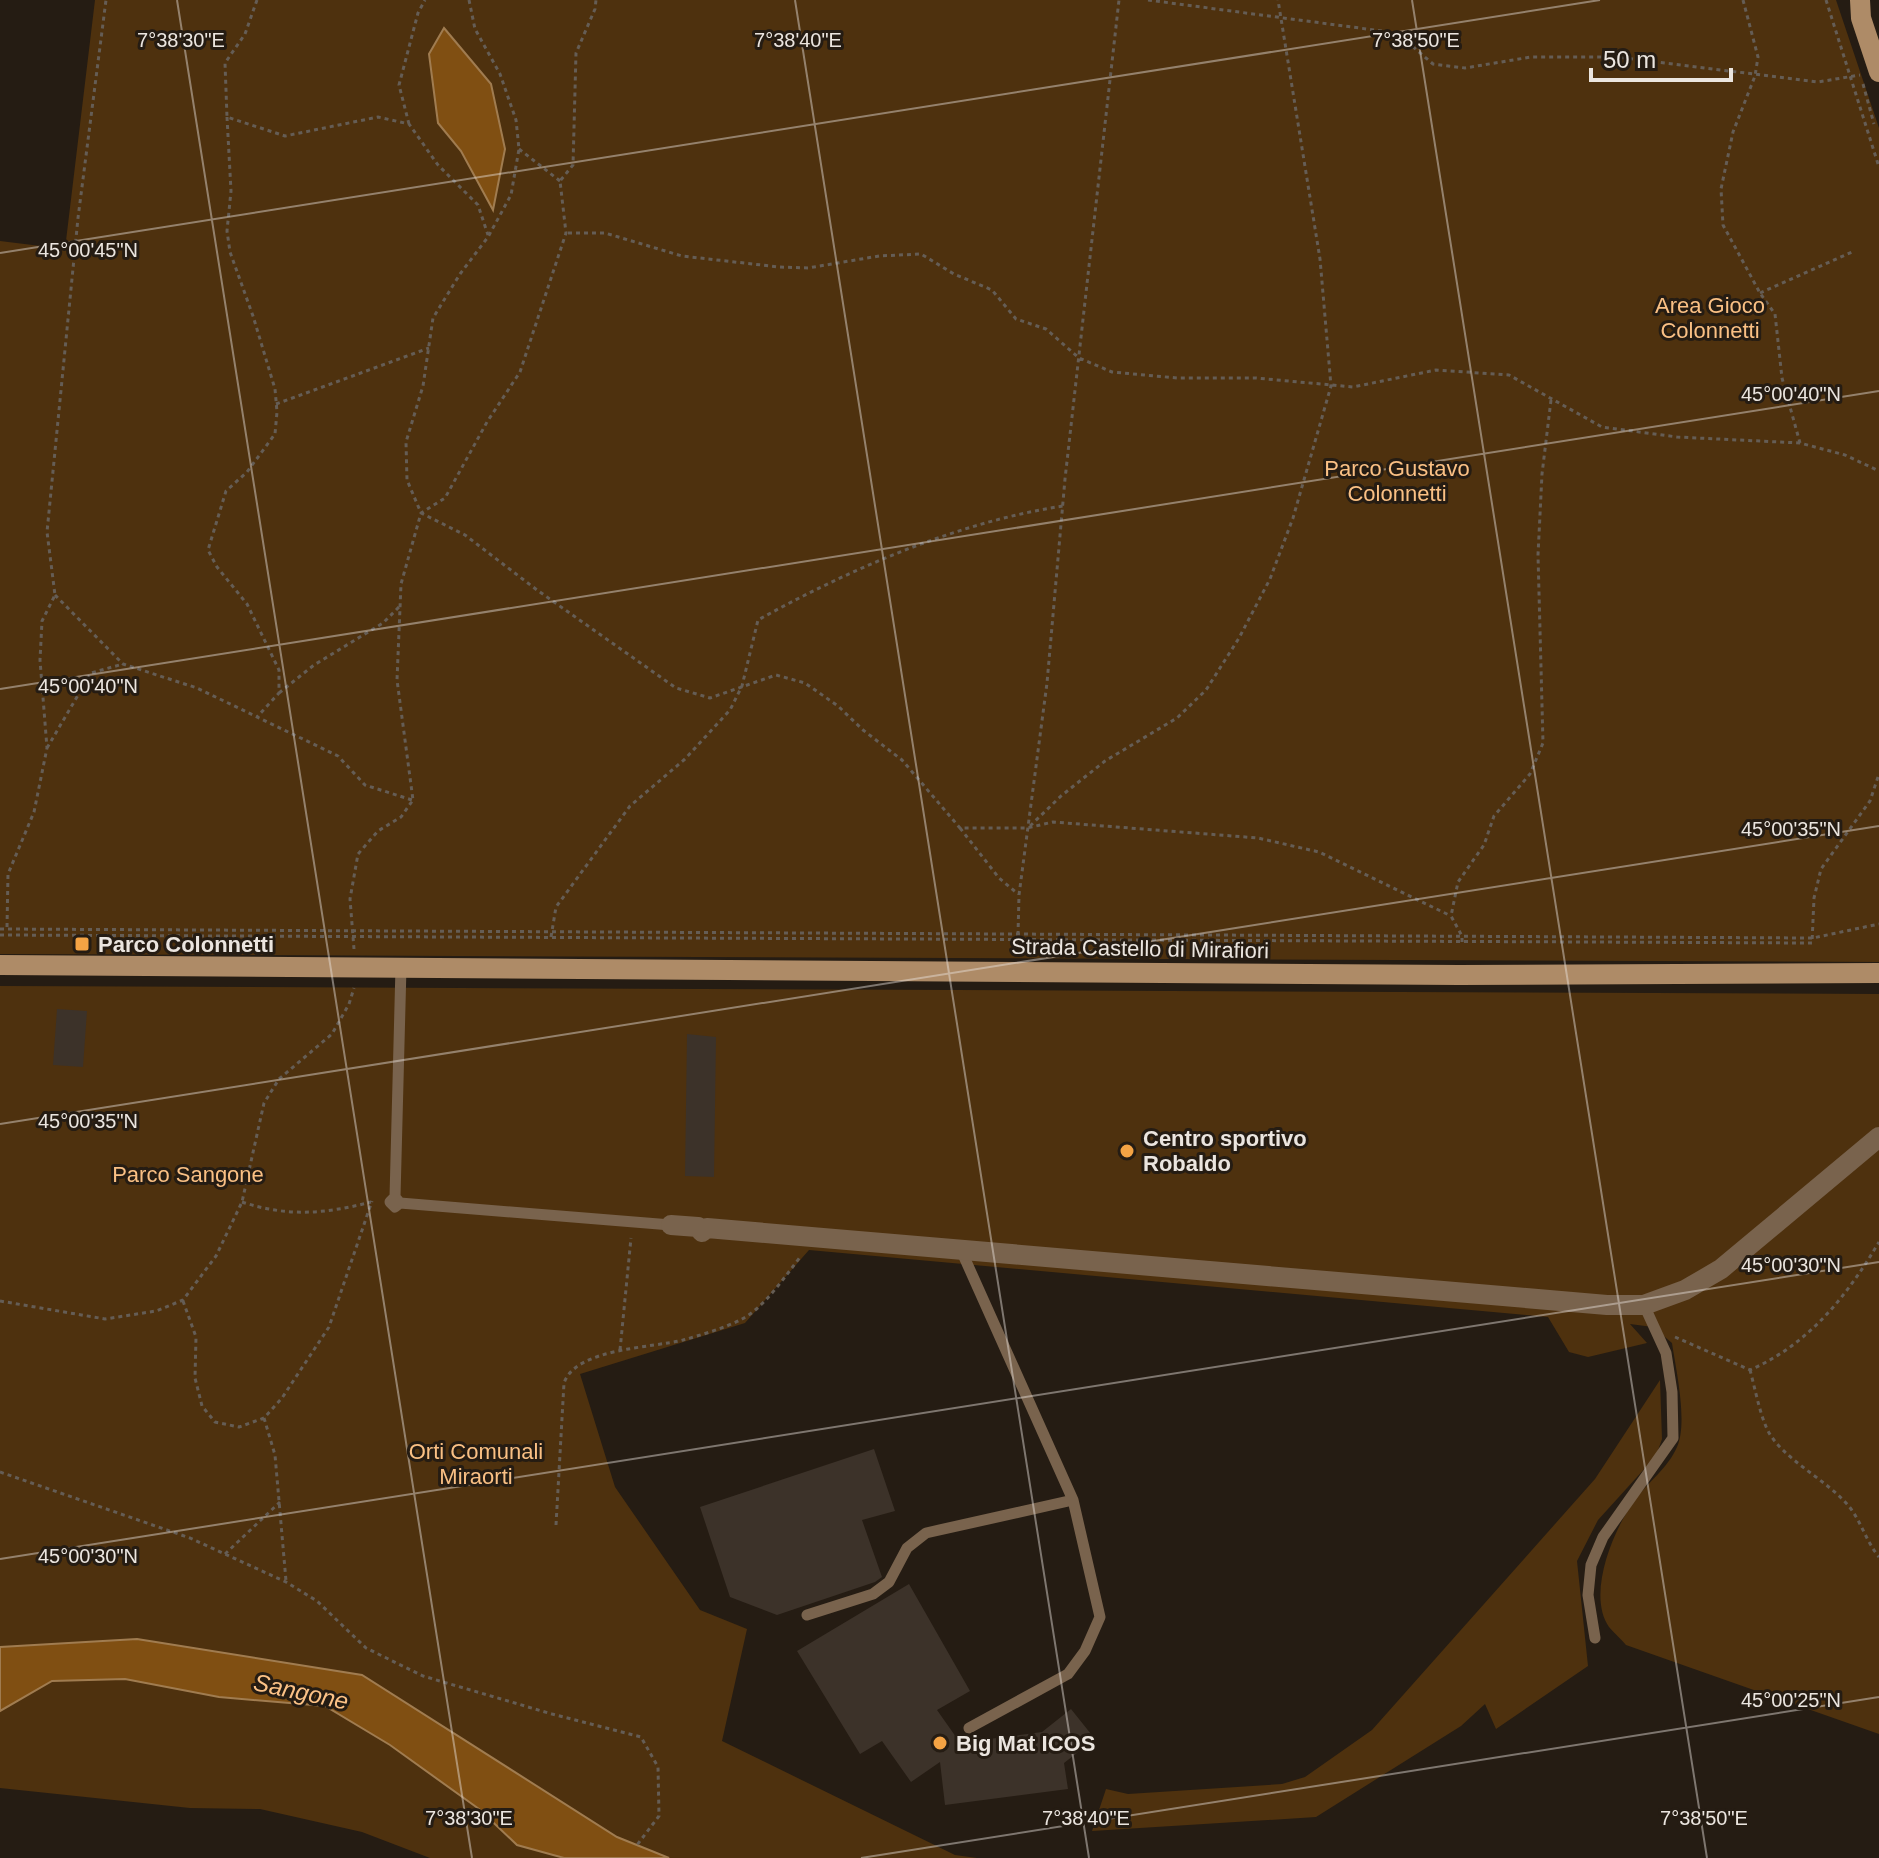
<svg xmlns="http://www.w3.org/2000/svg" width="1879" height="1858" viewBox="0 0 1879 1858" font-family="Arial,sans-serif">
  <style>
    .green { fill: #4e310e }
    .water { fill: #804f12; stroke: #a07c50; stroke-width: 2 }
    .building { fill: #3c3229 }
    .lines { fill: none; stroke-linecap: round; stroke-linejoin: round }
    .path { stroke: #655d55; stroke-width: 3; stroke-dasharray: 4 4; stroke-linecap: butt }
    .lane { stroke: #79634d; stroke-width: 11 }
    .street { stroke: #79634d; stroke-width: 20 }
    .secondary { stroke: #ae8b67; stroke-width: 20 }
    .ticks { fill: none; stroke: #ebe5df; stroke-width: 2; stroke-opacity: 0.45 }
    .poi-dot { fill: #f4a344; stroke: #251c13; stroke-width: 3 }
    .labels { text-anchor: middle; stroke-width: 6; stroke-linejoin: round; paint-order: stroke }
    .park-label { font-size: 22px; fill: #fac084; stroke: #251c13 }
    .poi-label { font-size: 22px; font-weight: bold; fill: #ebe5df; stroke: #251c13; text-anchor: start }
    .street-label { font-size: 22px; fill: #ebe5df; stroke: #251c13 }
    .water-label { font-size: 24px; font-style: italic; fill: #fcc286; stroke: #251c13 }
    .ticks-label { font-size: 20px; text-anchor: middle; fill: #ebe5df; stroke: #251c13; stroke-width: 6; stroke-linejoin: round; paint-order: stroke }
  </style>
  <rect width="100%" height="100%" fill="#251c13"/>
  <path class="green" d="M95,0h1741l43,128v834l-1879,-8v-713l65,8z
    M0,986l1879,8v740l-253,-89c-5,-6 -12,-12 -17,-18 -23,-33 5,-99 26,-127 13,-18 33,-32 42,-53 11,-25 -1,-77 -5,-104l-19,-16 -23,-3 17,19 -59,14 -19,-5 -21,-35 -739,-67 -64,73 -165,51 35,113 85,123 47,19 -25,112 233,114 22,3h-308l-52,-21 -255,-162 -225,-36 -137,8z
    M1660,1380l2,59 -6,17 -58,64 -21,41 11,105 -92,63 -11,-25 -24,22 -145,91 -224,14 14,-42 22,5 154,-10 23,-7 67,-47 223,-251z
    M125,1679l94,18 106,9 65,39 89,64 38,36 47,13h-134l-68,-26 -102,-23 -70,-1 -190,-20v-77l52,-30z"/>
  <path class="water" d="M444,28l47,56 14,65 -12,61 -32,-59 -23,-28 -9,-69z
    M137,1639l225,36 255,162 52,21h-105l-47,-13 -38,-36 -89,-64 -65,-39 -106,-9 -94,-18 -73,2 -52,30v-64z"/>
  <path class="building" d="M57,1009l30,2 -4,56 -30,-2z
    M687,1034l29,3 -2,140 -29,-1z
    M874,1449l21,62 -33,9 20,57 -7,5 -98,33 -47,-18 -30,-90z
    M909,1584l61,107 -33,19 31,44 13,-14 61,-8 29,-23 24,30 -31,24 4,26 -123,16 -5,-43 -29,20 -29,-41 -22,13 -63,-103z"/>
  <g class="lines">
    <path class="path" d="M257,0l-12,34 -20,29 2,54 58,19 93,-19 31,7 29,41 40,40 10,30
      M469,0l6,29 25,45 16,46 3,29 -8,46 -23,42 -28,37 -27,44 -10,68 -17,56 1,38 14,33 44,22 72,55 139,98 34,10 66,-23 29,8 33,23 25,24 39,30 58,68h67l26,-6 205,16 61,14 132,64
      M1148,0l249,33 36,31 32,4 66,-11h85l202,25 42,-7
      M1743,0l15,57 -3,19 -22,56 -12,57 2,36 37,68 15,21 7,64 18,65 45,12 34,16
      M1826,0l53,167
      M1863,84l11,40
      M227,117l4,74 -4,40 3,21 23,64 22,73 2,23 -2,22 -28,38 -21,19 -18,59 9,17 30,37 32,66v23l-22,24
      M409,124l-10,-39 19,-72 7,-13
      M519,149l41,32
      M568,233h37l77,23 97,11 29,1 71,-12 42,-2 33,20 38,16 24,29 30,10 33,29 33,14 65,6h79l97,9 83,-17 73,5 93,52 75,10 123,6
      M1760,293l92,-41
      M276,404l153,-56
      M55,595l68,69 74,24 141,68 27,29 47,15
      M279,693l35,-28 69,-42 16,-16
      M47,748l44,-75 32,-9
      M1030,826l31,-30 44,-35 72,-43 29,-28 33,-52 31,-59 23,-61 38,-132 -11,-127 -42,-259
      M960,828l39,50 19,16
      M7,927l1,-53 26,-62 13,-64 -7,-88 2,-39 13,-26 -8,-63 31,-314 28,-218
      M0,929l1813,9 66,-14
      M0,935l1812,8 2,-45 7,-29 49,-68 9,-27
      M1018,935l1,-40 28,-212 18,-204 54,-479
      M551,937l5,-30 74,-101 55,-47 45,-49 12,-24 16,-66c92,-51 200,-98 305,-114
      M1462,942v-6l-11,-20 7,-34 26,-37 10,-29 36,-42 13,-31 -5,-188 4,-81 9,-74
      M354,949l-4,-50 8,-45 20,-23 23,-14 12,-17 -16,-120 4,-96 20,-71 24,-15 42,-76 33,-50 46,-139 -6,-52 13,-16 3,-112 19,-44 1,-9
      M242,1202c45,15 83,12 129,0
      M0,1301l105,18 51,-8 27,-11 33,-44 26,-54 22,-99 15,-24 53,-45 17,-30 5,-16
      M183,1301l13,36 -1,41 7,28 13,16 24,5 25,-9 18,-20 47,-71 43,-126
      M1675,1337l75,33c59,-26 97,-74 129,-128
      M620,1350l11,-112
      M1750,1370c5,18 9,41 17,59 15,31 62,51 84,80 11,15 15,32 28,48
      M264,1418l11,37 11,126
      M0,1472l190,66 96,44 31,19 49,47 57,28 129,38 89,23 17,30 1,49 -22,29
      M556,1525l8,-142c12,-35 88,-35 119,-43 18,-5 42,-12 59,-21 22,-11 44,-44 59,-63
      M225,1554l55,-52"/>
    <path class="lane" d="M395,1197l6,-230
      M400,1203l-5,-6 -5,5 5,5 5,-4 271,22
      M961,1250l112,250 27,117 -15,34 -17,23 -99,54
      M807,1615l66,-21 16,-12 18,-34 19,-15 147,-33
      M1595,1638l-7,-43 3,-30 12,-28 70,-99 -1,-46 -6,-39 -22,-48"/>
    <path class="street" d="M671,1225l27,2 4,5 5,-4 900,77h37l41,-15 36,-21 158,-132"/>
    <path class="secondary" d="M1860,0l1,18 18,54
      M0,965l1459,10 420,-2"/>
  </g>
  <path class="ticks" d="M177,0l295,1858M795,0l294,1858M1412,0l295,1858M0,253l1600,-253M0,689l1879,-298M0,1124l1879,-298M0,1559l1879,-297M861,1858l1018,-161"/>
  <g class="poi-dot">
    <rect x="74" y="936" width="16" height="16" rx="4"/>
    <circle cx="1127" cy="1151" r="8"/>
    <circle cx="940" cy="1743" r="8"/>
  </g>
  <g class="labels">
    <g class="park-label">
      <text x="1710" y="313">Area Gioco<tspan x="1710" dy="25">Colonnetti</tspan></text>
      <text x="1397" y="476">Parco Gustavo<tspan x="1397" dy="25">Colonnetti</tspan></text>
      <text x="188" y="1182">Parco Sangone</text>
      <text x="476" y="1459">Orti Comunali<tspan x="476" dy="25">Miraorti</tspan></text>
    </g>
    <g class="poi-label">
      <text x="98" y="952">Parco Colonnetti</text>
      <text x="1143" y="1146">Centro sportivo<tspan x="1143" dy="25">Robaldo</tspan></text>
      <text x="956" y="1751">Big Mat ICOS</text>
    </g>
    <g class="street-label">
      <text transform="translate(1140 948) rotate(1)" y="8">Strada Castello di Mirafiori</text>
    </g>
    <g class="water-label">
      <text transform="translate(301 1692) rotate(12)" y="8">Sangone</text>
    </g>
  </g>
  <g class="ticks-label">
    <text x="181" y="47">7°38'30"E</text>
    <text x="798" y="47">7°38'40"E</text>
    <text x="1416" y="47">7°38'50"E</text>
    <text x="88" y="257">45°00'45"N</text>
    <text x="1791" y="401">45°00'40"N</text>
    <text x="88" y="693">45°00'40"N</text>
    <text x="1791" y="836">45°00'35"N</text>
    <text x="88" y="1128">45°00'35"N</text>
    <text x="1791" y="1272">45°00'30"N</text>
    <text x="88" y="1563">45°00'30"N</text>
    <text x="1791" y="1707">45°00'25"N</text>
    <text x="469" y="1825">7°38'30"E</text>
    <text x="1086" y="1825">7°38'40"E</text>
    <text x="1704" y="1825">7°38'50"E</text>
  </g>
  <path d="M1591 68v12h140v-12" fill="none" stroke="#ebe5df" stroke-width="4"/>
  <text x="1603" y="68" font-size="24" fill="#ebe5df" stroke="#251c13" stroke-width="6" paint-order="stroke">50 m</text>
</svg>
